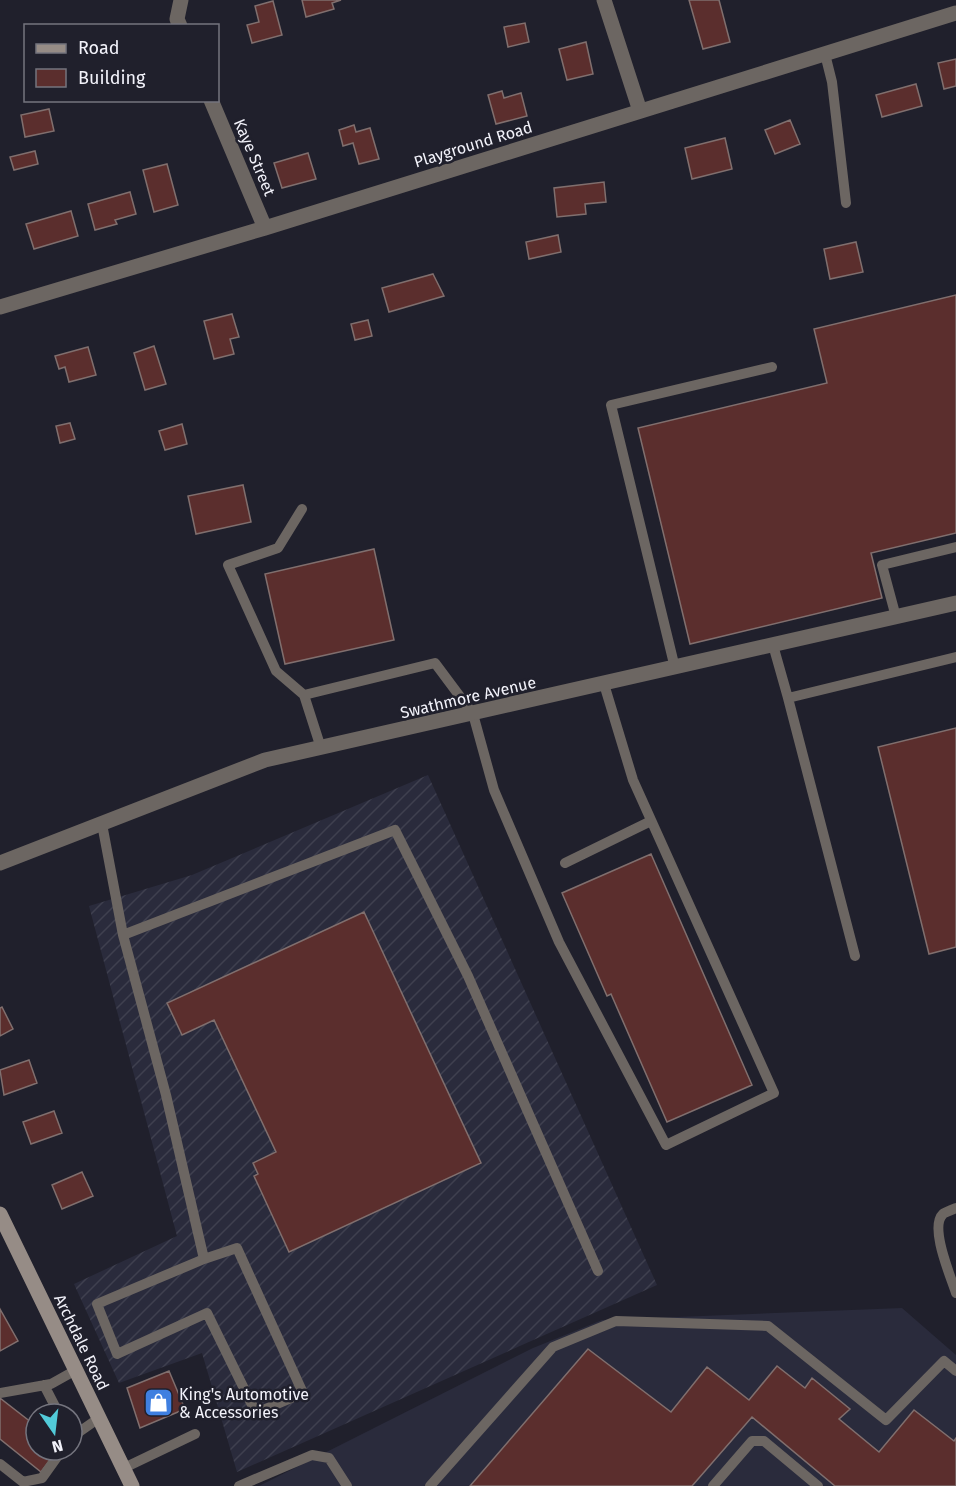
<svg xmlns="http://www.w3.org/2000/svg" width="956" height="1486" viewBox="0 0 956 1486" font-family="'Fira Sans',sans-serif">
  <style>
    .built { fill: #2a2b3c }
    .industrial { fill: url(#industrial-furrows) }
    .building { fill: #5b2e2d; stroke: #806f6e; stroke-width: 1.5 }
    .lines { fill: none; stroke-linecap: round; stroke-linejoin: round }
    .lane { stroke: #6c6662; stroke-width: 10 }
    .street { stroke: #6c6662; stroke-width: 15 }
    .secondary { stroke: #968c86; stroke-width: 15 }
    .labels { text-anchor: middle; stroke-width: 5; stroke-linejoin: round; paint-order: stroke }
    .street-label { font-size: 16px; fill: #f2f2fa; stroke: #20202c }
    .poi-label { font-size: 16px; fill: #f2f2fa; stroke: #20202c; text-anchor: start }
  </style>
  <defs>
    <pattern id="industrial-furrows" width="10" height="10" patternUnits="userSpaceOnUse" patternTransform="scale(1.5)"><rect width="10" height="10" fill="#2a2b3c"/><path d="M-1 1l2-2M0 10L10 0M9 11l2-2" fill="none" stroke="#3f404f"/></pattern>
  </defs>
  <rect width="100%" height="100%" fill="#20202c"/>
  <path class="built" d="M902,1308l54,47v131h-697l274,-138 69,-28z"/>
  <path class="industrial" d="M428,775l229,510 -420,187 -35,-119 -83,30 -45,-99 103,-48 -88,-330 103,-31z"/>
  <path class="building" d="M302,0h39l-9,3 2,6 -28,8z
    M689,0h30l11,42 -27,7z
    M273,1l9,34 -30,8 -5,-18 12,-3 -4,-16z
    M525,23l4,19 -21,5 -4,-20z
    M586,42l7,32 -26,6 -8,-31z
    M956,59v27l-12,3 -6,-26z
    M916,84l6,22 -40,11 -6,-22z
    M502,91l2,7 17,-5 6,23 -31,8 -8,-29z
    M49,109l5,22 -29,6 -4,-22z
    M790,120l10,24 -25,10 -10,-24z
    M354,125l2,7 14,-4 9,31 -20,5 -6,-21 -10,3 -4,-16z
    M725,138l7,31 -40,10 -7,-31z
    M35,151l3,13 -24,6 -4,-13z
    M308,153l8,26 -34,9 -8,-25z
    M167,164l11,41 -24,7 -11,-42z
    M604,182l2,20 -21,2 1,10 -29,3 -3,-29z
    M130,192l6,22 -21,6 2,4 -22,6 -7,-26z
    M71,211l7,25 -44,13 -8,-25z
    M558,235l3,17 -32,7 -3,-17z
    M856,242l7,30 -33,7 -6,-30z
    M433,274l11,22 -55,16 -7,-24z
    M956,295v238l-85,20 11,45 -192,46 -52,-216 189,-45 -13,-54z
    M232,314l7,23 -9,2 4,15 -20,5 -10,-38z
    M368,320l4,16 -17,4 -4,-16z
    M154,346l12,38 -21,6 -11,-37z
    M88,347l8,28 -27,7 -4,-15 -6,2 -4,-13z
    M70,423l5,16 -15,4 -4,-17z
    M182,424l5,20 -22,6 -6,-19z
    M243,485l8,37 -55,12 -8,-38z
    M374,549l20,91 -109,24 -20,-90z
    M956,728v219l-27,7 -51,-207z
    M651,854l101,231 -85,37 -56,-128 -4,2 -45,-103z
    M364,912l117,251 -192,89 -35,-76 4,-2 -5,-11 23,-11 -62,-132 -32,15 -15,-32z
    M2,1007l11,22 -13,7v-28z
    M29,1060l8,23 -33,12 -4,-25z
    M54,1111l8,22 -31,11 -8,-22z
    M82,1172l11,24 -31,13 -10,-24z
    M0,1309l18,32 -18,10z
    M588,1349l83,63 36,-45 42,33 28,-34 28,22 7,-10 38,31 -11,10 40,33 35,-42 40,31 2,-3v48h-121l-83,-69 -60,69h-222z
    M169,1371l16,38 -45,19 -13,-40z
    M0,1398l36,28v24h22l-17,22 -41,-33z"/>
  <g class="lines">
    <path class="lane" d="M825,54l7,28 14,121
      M302,509l-24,39 -50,17 48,106 28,24 17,53
      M896,617l-14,-52 74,-18
      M773,645l15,53 168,-41
      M675,668l-64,-263 161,-38
      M304,695l131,-32 38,51 21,76 65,152 107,203 108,-52 -141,-313 -29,-96
      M788,698l67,258
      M102,824l21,111 43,160 38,164 -107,45 20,50 90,-41 49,100 47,-20 -66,-145 -33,11
      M565,863l86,-42
      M123,935l272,-105 73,146 130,295
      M956,1208c-4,2 -11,4 -13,6 -14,13 8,63 13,79
      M44,1385l15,29
      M0,1393l51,-9 25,-14
      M72,1437l27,-19
      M0,1464l23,18 19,-4 20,-28
      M124,1468l71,-34
      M239,1486l73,-31 17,3 18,28
      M430,1486l123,-139 63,-26 152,5 118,94 58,-59 12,10
      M713,1486l39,-45h12l54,45"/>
    <path class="street" d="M604,0l36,111
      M180,26l-3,-7 4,-19
      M211,100l54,128
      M0,307l265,-79 691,-215
      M0,863l265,-103 691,-157"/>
    <path class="secondary" d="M0,1214l132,272"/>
  </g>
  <defs>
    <symbol id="shop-square" viewBox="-11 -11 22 22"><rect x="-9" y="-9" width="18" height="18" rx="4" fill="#3f7fe0" stroke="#20202c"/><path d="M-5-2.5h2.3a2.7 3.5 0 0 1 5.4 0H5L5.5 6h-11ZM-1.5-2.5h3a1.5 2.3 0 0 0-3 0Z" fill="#fff"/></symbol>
  </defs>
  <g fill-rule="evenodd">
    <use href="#shop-square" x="142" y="1386" width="33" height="33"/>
  </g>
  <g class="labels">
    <g class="street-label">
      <text transform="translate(473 144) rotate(-17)" y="6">Playground Road</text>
      <text transform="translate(255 157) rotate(67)" y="6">Kaye Street</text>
      <text transform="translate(468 697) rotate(-13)" y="6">Swathmore Avenue</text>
      <text transform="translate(82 1342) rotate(64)" y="6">Archdale Road</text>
    </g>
    <g class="poi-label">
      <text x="179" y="1400">King's Automotive<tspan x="179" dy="18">&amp; Accessories</tspan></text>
    </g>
  </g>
  <rect x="24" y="24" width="195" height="78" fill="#20202c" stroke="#74747e" stroke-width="1.5"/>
  <rect x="36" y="44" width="30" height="9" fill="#968c86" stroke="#74747e" stroke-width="1.5"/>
  <text x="78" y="54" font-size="18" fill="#f2f2fa">Road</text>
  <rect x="36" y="69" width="30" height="18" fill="#5b2e2d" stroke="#74747e" stroke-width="1.5"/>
  <text x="78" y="84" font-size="18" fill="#f2f2fa">Building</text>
  <g transform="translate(54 1432) rotate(166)"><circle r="28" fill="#20202c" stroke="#74747e" stroke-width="1.5"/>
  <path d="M0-4.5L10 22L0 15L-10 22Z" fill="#52cbd9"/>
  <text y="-9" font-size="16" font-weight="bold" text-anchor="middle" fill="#f2f2fa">N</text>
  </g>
</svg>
